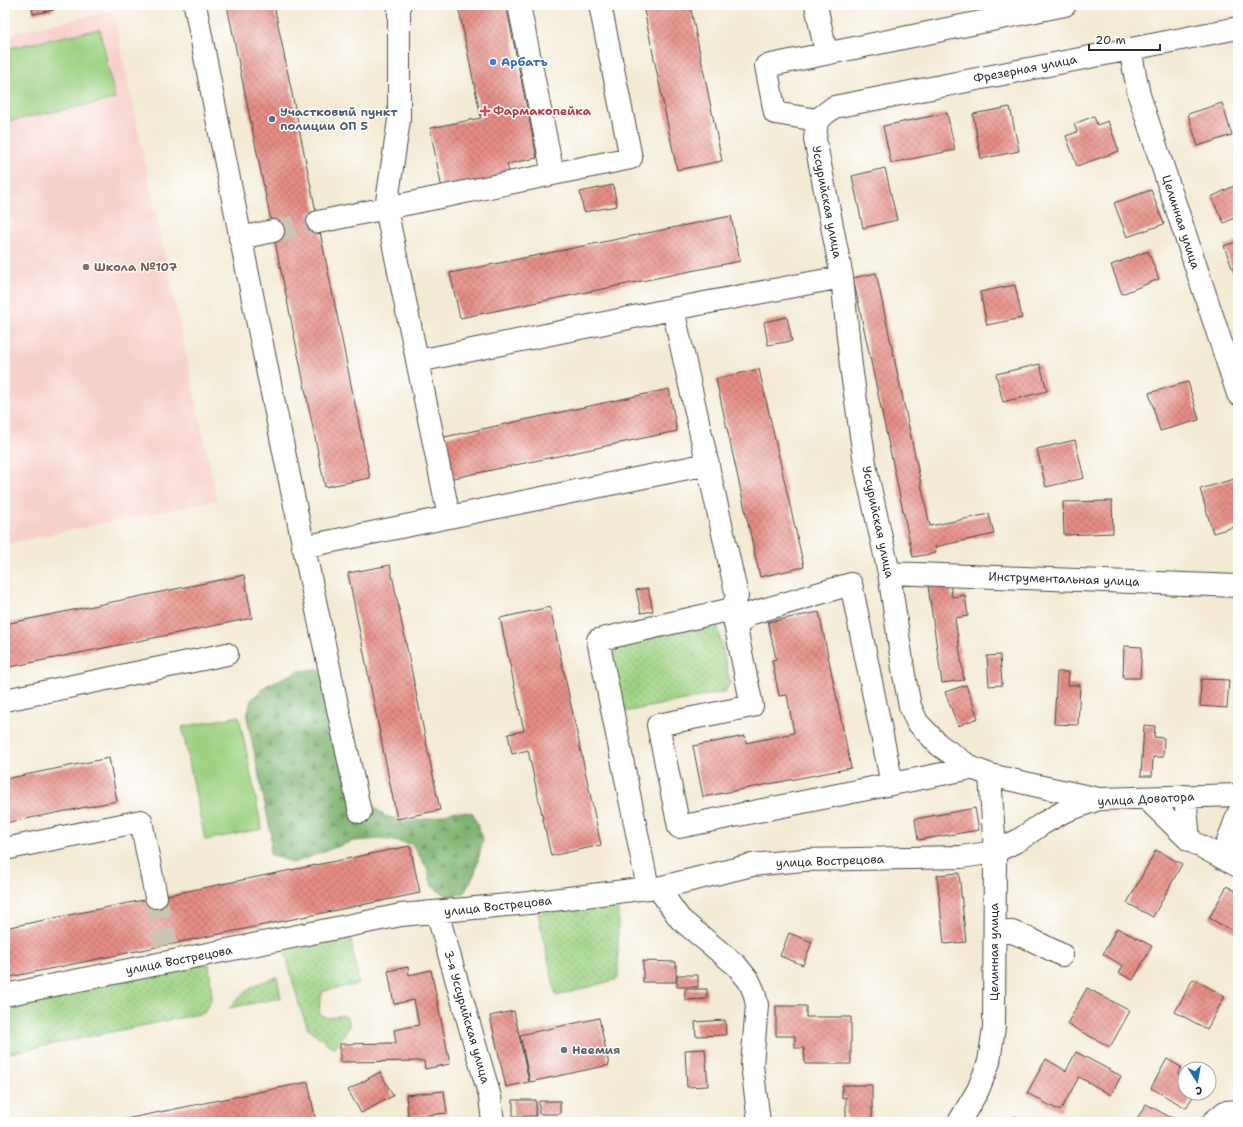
<svg xmlns="http://www.w3.org/2000/svg" width="1243" height="1127" viewBox="0 0 1243 1127" font-family="'Shantell Sans',sans-serif">
  <style>
    .built { fill: #f7d0ca }
    .grass { fill: url(#grass-dots); stroke: #647e56 }
    .forest { fill: url(#forest-firs); stroke: #546f4d }
    .pitch { fill: #9cd181; stroke: #647e56 }
    .building { fill: url(#building-cross-hatch) }
    .lines { fill: none; stroke-linecap: round; stroke-linejoin: round }
    .minor-tunnel { stroke: #cbc4b2; stroke-width: 22; stroke-dasharray: 22 11; stroke-linecap: butt }
    .minor-casing { stroke: #494844; stroke-width: 24 }
    .minor { stroke: #fff; stroke-width: 22 }
    .shop-dot { fill: #3f7fe0; stroke: #fff; stroke-width: 1.5 }
    .health-dot { fill: #e0444e; stroke: #fff; stroke-width: 1.5 }
    .service-dot { fill: #5c6f8a; stroke: #fff; stroke-width: 1.5 }
    .education-dot { fill: #8d6e63; stroke: #fff; stroke-width: 1.5 }
    .worship-dot { fill: #6b7280; stroke: #fff; stroke-width: 1.5 }
    .labels { text-anchor: middle; stroke-width: 3; stroke-linejoin: round; paint-order: stroke }
    .shop-label { font-size: 12px; font-weight: bold; fill: #366cbe; stroke: #fff; text-anchor: start }
    .street-label { font-size: 12px; fill: #2b2b2b; stroke: #fff }
    .health-label { font-size: 12px; font-weight: bold; fill: #be3a42; stroke: #fff; text-anchor: start }
    .service-label { font-size: 12px; font-weight: bold; fill: #4e5e75; stroke: #fff; text-anchor: start }
    .education-label { font-size: 12px; font-weight: bold; fill: #785e54; stroke: #fff; text-anchor: start }
    .worship-label { font-size: 12px; font-weight: bold; fill: #5b616d; stroke: #fff; text-anchor: start }
  </style>
  <defs>
    <pattern id="grass-dots" width="8" height="8" patternUnits="userSpaceOnUse"><rect width="8" height="8" fill="#9cd181"/><path d="M2 2h.1M6 6h.1" fill="none" stroke="#7faa6a" stroke-width="1.8" stroke-linecap="round"/></pattern>
    <pattern id="forest-firs" width="22" height="20" patternUnits="userSpaceOnUse"><rect width="22" height="20" fill="#7db36f"/><path d="M5 1l3.5 6h-7zM16 11l3.5 6h-7z" fill="#67925b"/></pattern>
    <pattern id="building-cross-hatch" width="8" height="8" patternUnits="userSpaceOnUse"><rect width="8" height="8" fill="#e58d84"/><path d="M0 0l8 8M0 8l8-8" fill="none" stroke="#ba736c"/></pattern>
  </defs>
  <rect width="100%" height="100%" fill="#fff"/>
  <filter id="ink" filterUnits="userSpaceOnUse"><feTurbulence type="fractalNoise" baseFrequency=".025" numOctaves="2"/><feDisplacementMap in="SourceGraphic" scale="8" xChannelSelector="R" yChannelSelector="G"/><feConvolveMatrix kernelMatrix="1 2 1 2 8 2 1 2 1" color-interpolation-filters="sRGB"/></filter>
  <filter id="wash" filterUnits="userSpaceOnUse"><feTurbulence type="fractalNoise" baseFrequency=".012" numOctaves="4" result="noise"/><feDisplacementMap in="SourceGraphic" scale="16" xChannelSelector="R" yChannelSelector="G"/><feGaussianBlur stdDeviation="0.9" result="paint"/><feColorMatrix in="noise" values="0 0 0 0 0 0 0 0 0 0 0 0 0 0 0 0 0 1.4 0 .05"/><feComposite in="paint" operator="in"/></filter>
  <g filter="url(#wash)">
    <rect width="100%" height="100%" fill="#f3ead4"/>
    <path class="built" d="M113,11l104,489 -212,44v-510z"/>
    <path class="grass" d="M717,623l13,60 -5,9 -106,21 -7,-58 12,-12z
      M618,897v82l-62,17 -18,-82z
      M350,932l9,52 -36,7 -3,10 -1,12 8,5 16,-3 6,5v8l-15,21 -26,-21 -8,-20 -17,-64z
      M209,963l3,34 -8,16 -199,41v-51z
      M277,977l4,21 -52,10 16,-16 15,-9z"/>
    <path class="forest" d="M319,669l38,107 14,28 14,12 25,6 26,-5 19,-6 18,2 10,26 -8,34 -11,20 -17,4 -15,-11 -5,-18 -15,-24 -30,-5 -29,2 -60,22 -23,-9 1,-20 -24,-117 4,-17 16,-15 32,-14z"/>
    <path class="pitch" d="M100,29l15,70 -110,23v-73z
      M239,716l23,113 -57,11 -23,-113z"/>
    <g id="blocks">
      <path class="building" d="M32,5h21l1,5 -21,4z
        M227,5h47l96,473 -45,9z
        M458,5h48l31,153 -30,6 4,17 -68,13 -13,-66 51,-10z
        M643,5h47l32,156 -45,9z
        M1222,103l10,32 -34,11 -10,-32z
        M1010,107l9,44 -38,8 -8,-45z
        M947,113l8,37 -64,13 -8,-37z
        M1094,116l3,9 11,-4 11,30 -42,15 -11,-30 11,-4 -3,-8z
        M885,168l12,52 -34,8 -11,-52z
        M1238,184v32l-14,7 -13,-26z
        M613,185l4,21 -33,6 -4,-20z
        M1151,190l13,34 -37,13 -13,-34z
        M731,216l9,45 -280,57 -10,-45z
        M1238,241v31l-4,1 -10,-27z
        M1148,251l11,28 -37,15 -11,-29z
        M876,273l54,253 59,-12 5,20 -59,13 1,6 -23,4 -60,-279z
        M1015,285l7,33 -35,7 -7,-33z
        M787,317l5,24 -24,4 -4,-23z
        M1040,364l7,27 -44,11 -7,-28z
        M759,369l45,198 -44,10 -44,-198z
        M1188,382l11,38 -39,11 -11,-38z
        M669,389l8,42 -228,48 -9,-41z
        M1075,440l9,38 -38,9 -9,-38z
        M1238,478v48l-25,7 -13,-44z
        M1112,501l1,32 -49,2 -1,-33z
        M390,565l50,245 -43,9 -49,-246z
        M244,575l8,43 -247,50v-44z
        M950,583l2,14 13,-2 3,21 -13,2 9,62 -22,3 -14,-97z
        M648,588l5,23 -12,2 -5,-23z
        M550,607l51,238 -50,11 -23,-106 -16,4 -4,-20 16,-3 -24,-113z
        M819,612l32,156 -148,29 -10,-51 52,-10 1,7 48,-10 -7,-38 -8,1 -7,-36 4,-1 -8,-37z
        M1124,646l18,1 -2,31h-17z
        M1000,655l2,30 -13,1 -2,-30z
        M1057,672h12l-1,13h12l-2,40 -24,-1z
        M1201,679l28,1 -2,28 -27,-2z
        M966,685l12,33 -20,8 -13,-34z
        M1144,725l11,1 -1,11 10,1 -1,19h-10l-1,19h-11z
        M109,758l8,43 -112,22v-44z
        M975,808l4,22 -61,10 -3,-21z
        M410,846l10,47 -415,85v-50z
        M1156,850l26,14 -29,53 -26,-14z
        M959,873l7,69 -22,2 -7,-69z
        M1227,886l11,7v41l-29,-16z
        M1117,928l35,18 -19,34 -14,-7 4,-7 -20,-12z
        M789,933l23,9 -9,23 -23,-9z
        M643,961l33,1v20h-33z
        M408,967l1,8 22,-5 19,94 -25,5 -1,-8 -84,1v-18l56,-1 -2,-13 25,-5 -5,-25 -20,4 -6,-33z
        M677,975h21v12h-21z
        M1193,979l32,17 -18,33 -32,-17z
        M1087,988l43,23 -20,36 -43,-23z
        M685,989h22v10l-22,1z
        M776,1006h30v11h45v47h-46l-1,-16h-9v-12h-19z
        M514,1011l15,71 -23,5 -16,-71z
        M599,1018l10,47 -79,17 -10,-47z
        M725,1020l1,15 -30,1 -1,-14z
        M705,1049l3,37 -21,1 -2,-37z
        M1076,1052l45,24 -10,19 -32,-18 -19,34 -33,-18 19,-34 20,12z
        M1167,1059l14,8 -3,7 7,4v15h10l-9,15 -35,-20z
        M380,1072l13,24 -32,17 -13,-23z
        M308,1082l8,40h-199l-1,-1z
        M842,1085h30v34h-26v-22l-4,1z
        M444,1091l3,22 -39,4 -2,-22z
        M513,1100h23v16h-23z
        M539,1101h21v13h-21z
        M1146,1104l33,18h-44z
        M1015,1116l12,6h-15z"/>
    </g>
  </g>
  <g filter="url(#ink)">
    <use href="#blocks" fill-opacity="0" stroke="#494844" stroke-width="1"/>
    <g class="lines">
      <path class="minor-tunnel" d="M273,231l45,-9
        M156,897l11,48"/>
      <defs>
        <path id="minor" d="M195,5c52,270 107,539 165,807
          M399,5v115l-13,88 63,309
          M519,5l34,169
          M816,5l10,48
          M1130,49l9,46 99,299
          M817,120l-2,19 27,138 9,89 15,104 23,103 15,102 6,31 7,16 22,23 33,23 18,7 48,11 61,13
          M817,120l17,-13 404,-79
          M817,120l-42,-7 -9,-47 299,-61
          M318,222l313,-64 -31,-153
          M240,238l33,-7
          M418,361l255,-52 169,-32
          M303,547l405,-83
          M889,573l349,13
          M732,609l20,97 -94,19 21,102 213,-43 -41,-200 -102,30 -13,13
          M5,700l222,-46
          M892,784l80,-16
          M1185,796l4,44
          M1146,798l43,42 49,26
          M5,849l136,-28 15,76
          M1222,858l16,-44
          M648,888l-50,-248 134,-31 5,-13 -64,-287
          M658,888l22,31 57,47 12,15 5,11 3,13 -5,60 7,57
          M437,912l53,185 3,25
          M995,932h17l20,8 30,15
          M5,995l396,-80 128,-12 119,-15h10l94,-23 51,-5 158,-3 34,-5 24,-12 23,-16 21,-12 36,-13 139,-4
          M959,1122l19,-32 11,-28 5,-35 1,-175 -5,-77
          M1213,1122l12,-10 13,-1"/>
      </defs>
      <use href="#minor" class="minor-casing"/>
      <use href="#minor" class="minor"/>
    </g>
  </g>
  <circle class="shop-dot" cx="493" cy="62" r="4"/>
  <path class="health-dot" d="M483 105h4v4h4v4h-4v4h-4v-4h-4v-4h4z"/>
  <circle class="service-dot" cx="272" cy="119" r="4"/>
  <circle class="education-dot" cx="86" cy="267" r="4"/>
  <circle class="worship-dot" cx="564" cy="1050" r="4"/>
  <g class="labels">
    <g class="shop-label">
      <text x="501" y="66">Арбатъ</text>
    </g>
    <g class="street-label">
      <text transform="translate(1025 69) rotate(-11)" y="4">Фрезерная улица</text>
      <text transform="translate(827 202) rotate(79)" y="4">Уссурийская улица</text>
      <text transform="translate(1181 222) rotate(72)" y="4">Целинная улица</text>
      <text transform="translate(878 522) rotate(78)" y="4">Уссурийская улица</text>
      <text transform="translate(1064 579) rotate(2)" y="4">Инструментальная улица</text>
      <text transform="translate(1146 799) rotate(-3)" y="4">улица Доватора</text>
      <text transform="translate(830 861) rotate(-2)" y="4">улица Вострецова</text>
      <text transform="translate(498 906) rotate(-6)" y="4">улица Вострецова</text>
      <text transform="translate(994 952) rotate(-90)" y="4">Целинная улица</text>
      <text transform="translate(179 960) rotate(-11)" y="4">улица Вострецова</text>
      <text transform="translate(467 1017) rotate(74)" y="4">3-я Уссурийская улица</text>
    </g>
    <g class="health-label">
      <text x="493" y="115">Фармакопейка</text>
    </g>
    <g class="service-label">
      <text x="280" y="116">Участковый пункт<tspan x="280" dy="14">полиции ОП 5</tspan></text>
    </g>
    <g class="education-label">
      <text x="94" y="271">Школа №107</text>
    </g>
    <g class="worship-label">
      <text x="572" y="1054">Неемия</text>
    </g>
  </g>
  <rect width="1243" height="1127" fill="none" stroke="#fff" stroke-width="20"/>
  <g transform="translate(1197 1081) rotate(169)"><circle r="19" fill="#ffffff" stroke="#aaaaaa"/>
  <path d="M0-3L7 15L0 10L-7 15Z" fill="#1f6fb2"/>
  <text y="-6" font-size="11" font-weight="bold" text-anchor="middle" fill="#2b2b2b">С</text>
  </g>
  <path d="M1089 44v6h71v-6" fill="none" stroke="#2b2b2b" stroke-width="2"/>
  <text x="1095" y="44" font-size="12" fill="#2b2b2b" stroke="#ffffff" stroke-width="3" paint-order="stroke">20 m</text>
</svg>
